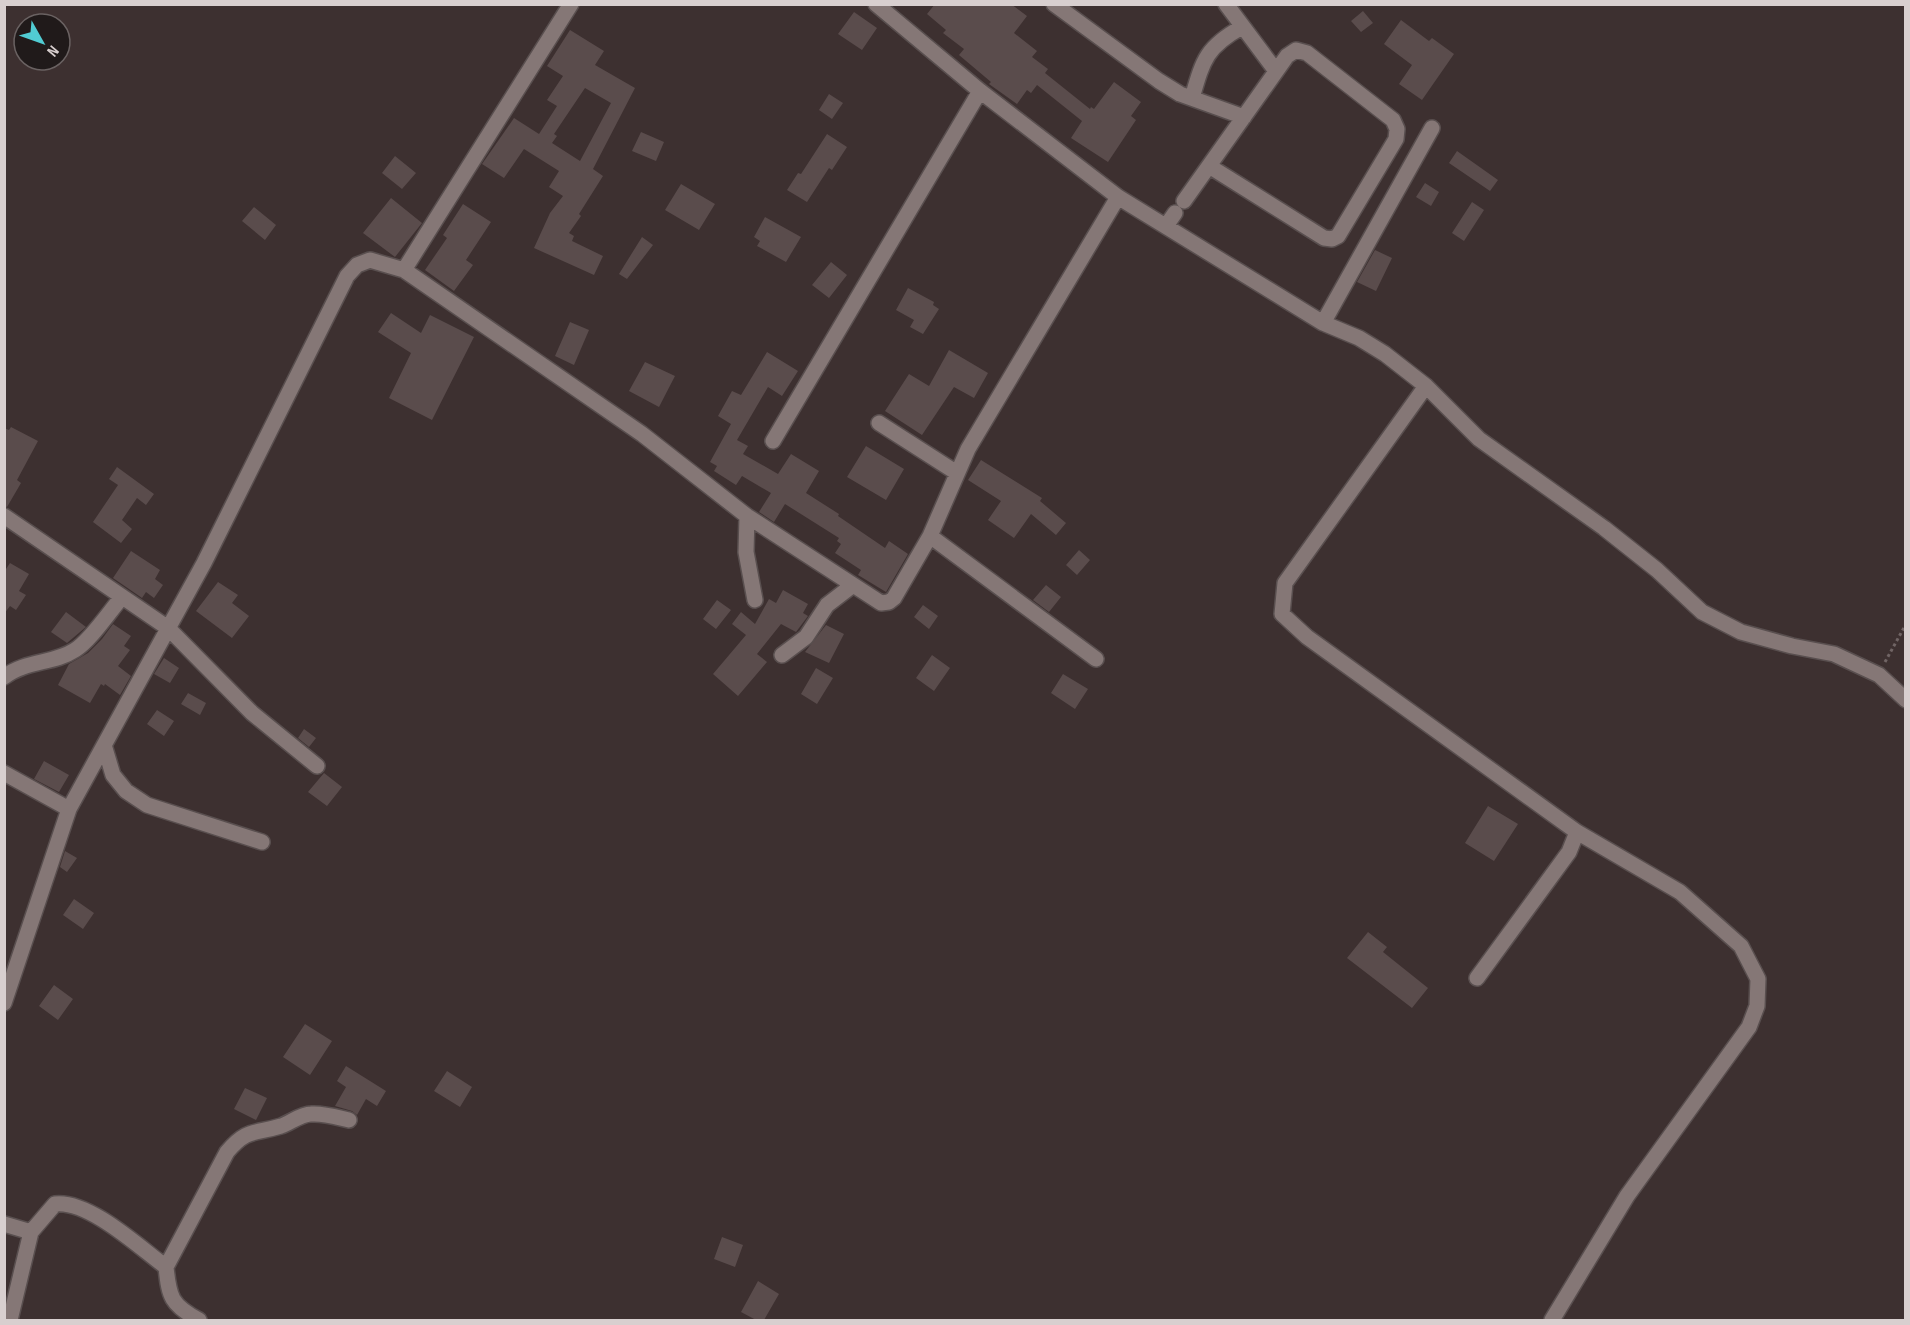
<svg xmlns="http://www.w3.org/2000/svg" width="1910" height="1325" viewBox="0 0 1910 1325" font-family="'Sofia Sans Condensed',sans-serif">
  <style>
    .building { fill: #5a4c4c; fill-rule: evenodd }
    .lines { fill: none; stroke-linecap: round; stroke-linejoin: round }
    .minor-casing { stroke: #594f4f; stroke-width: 18 }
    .path { stroke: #716565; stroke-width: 3; stroke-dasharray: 3 3; stroke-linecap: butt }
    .minor { stroke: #857776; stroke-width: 15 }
  </style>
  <rect width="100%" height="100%" fill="#3d3030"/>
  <path class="building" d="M935,4h76l16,12 -13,17 23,18 -5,6 16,12 -3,4 45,36 1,-2 3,2 20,-27 27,20 -10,14 5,4 -28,42 -37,-24 11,-17 -45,-36 -6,8 -4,-3 -10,14 -28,-20 2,-2 -32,-27 5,-6 -21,-16 3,-3 -19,-16z
    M1363,11l10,12 -12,9 -10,-11z
    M854,12l23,16 -15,22 -24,-16z
    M1401,20l28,21 3,-3 22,16 -32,46 -23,-16 13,-19 -28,-21z
    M570,30l34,21 -9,14 40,23 -42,81 10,7 -24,38 2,2 -12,17 5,3 -2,5 31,15 -9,19 -60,-27 16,-35 13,-17 -14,-9 10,-16 -35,-22 -20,29 -22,-14 32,-46 25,16 18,-28 -10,-6 16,-24 -16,-10zM585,88l26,15 -31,58 -28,-18 5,-7 -3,-2z
    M829,94l14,9 -11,16 -13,-9z
    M641,132l23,10 -8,19 -24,-10z
    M827,134l20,13 -15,23 -3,-2 -22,34 -20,-12 11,-17 3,1z
    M1457,151l41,29 -8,11 -41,-28z
    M395,156l21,17 -14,16 -20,-16z
    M1425,183l14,9 -8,14 -15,-9z
    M681,184l34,20 -16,26 -34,-20z
    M391,198l31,25 -27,34 -32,-24z
    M1472,202l12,8 -20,31 -12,-8z
    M463,204l28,18 -25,38 7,5 -19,26 -29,-21 22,-32 -4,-3z
    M254,207l22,18 -11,15 -23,-19z
    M765,217l36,20 -15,25 -29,-16 3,-5 -6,-4z
    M642,237l11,8 -26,34 -8,-5z
    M1375,250l17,8 -16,33 -19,-9z
    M831,262l16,13 -18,23 -17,-13z
    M908,288l26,14 -1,3 6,4 -16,25 -13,-7 4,-7 -18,-10z
    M391,313l30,20 9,-18 44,22 -42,83 -43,-22 22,-45 -33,-21z
    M570,322l19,8 -15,35 -19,-9z
    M949,350l39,23 -14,25 -20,-11 -32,48 -37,-24 24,-37 20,12z
    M767,352l31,19 -16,25 -14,-9 -31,53 11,6 -5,8 35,20 13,-20 28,17 -13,22 33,21 -1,2 47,32 4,-7 19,13 -22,38 -28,-17 3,-5 -26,-17 6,-9 -4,-3 2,-3 -54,-34 -11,18 -15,-10 12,-19 -29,-17 -6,9 -22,-14 3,-5 -7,-4 21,-38 -13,-8 14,-25 9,4z
    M645,362l30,14 -16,31 -30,-16z
    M11,427l27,14 -21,39 4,3 -14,24 -3,-1v-78l5,2z
    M866,446l38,23 -18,31 -39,-23z
    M981,460l61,38 -2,3 26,22 -10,12 -25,-21 -17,24 -26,-18 13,-19 -33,-21z
    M117,467l37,27 -8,11 -9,-7 -15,22 10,9 -11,14 -28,-21 25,-37 -9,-6z
    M1079,550l11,10 -13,15 -11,-10z
    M131,551l29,19 -5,9 8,6 -9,13 -8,-6 -4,6 -29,-20z
    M10,563l19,11 -10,17 7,4 -10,15 -6,-4 -6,8v-42z
    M218,582l20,13 -6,8 17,13 -17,22 -36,-27z
    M1046,585l15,12 -12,15 -16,-12z
    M783,590l25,14 -5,9 5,3 -12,16 -15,-8 -24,30 10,8 -29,34 -25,-22 33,-39 -14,-11 9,-12 14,12 14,-25 7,4z
    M717,600l14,10 -15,19 -13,-10z
    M923,605l15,11 -9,13 -15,-12z
    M66,612l20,15 -19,16 -16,-11z
    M113,624l18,12 -7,10 6,4 -12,16 13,10 -11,19 -15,-11 -1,2 -3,-2 -11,19 -32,-18 11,-21 19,-11 14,-14z
    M826,625l18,9 -15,29 -24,-11z
    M932,655l18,13 -16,23 -18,-13z
    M164,658l15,10 -9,15 -16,-9z
    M816,668l17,10 -16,26 -16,-10z
    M1063,674l25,15 -13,20 -24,-16z
    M188,693l18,10 -6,12 -19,-11z
    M157,710l17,11 -10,15 -17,-12z
    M304,729l12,9 -7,9 -11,-9z
    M44,761l25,14 -10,17 -25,-13z
    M324,773l18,14 -15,19 -19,-14z
    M1488,806l30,18 -24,37 -29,-18z
    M65,851l12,7 -10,14 -7,-5z
    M74,899l20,14 -11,16 -20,-14z
    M1368,932l19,15 -4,5 45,36 -16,20 -65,-50z
    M54,985l19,14 -15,21 -19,-14z
    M305,1024l27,17 -22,34 -27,-18z
    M346,1066l40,25 -9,15 -11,-7 -9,16 -5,-4 -17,-5 11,-19 -9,-6z
    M447,1071l25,16 -12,20 -26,-16z
    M245,1088l22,10 -11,22 -22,-11z
    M722,1237l21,8 -8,22 -21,-8z
    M758,1281l21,13 -15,26h-8l-15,-8z"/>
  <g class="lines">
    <defs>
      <path id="minor" d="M876,4l104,87 138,106 205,126 36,15 26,16 41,32 53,53 125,89 53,42 45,42 39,20 51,14 42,8 45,21 27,25
        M1054,4l105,77 21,13 64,23
        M1226,4l50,67
        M1192,98c11,-38 14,-51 50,-71
        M1184,201l103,-145 9,-6 11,3 86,67 4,9 -1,10 -58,97 -6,3 -8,-1 -115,-72
        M1166,226l9,-13
        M404,270l238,164 105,82 134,87 8,-1 5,-4 36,-62 166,123
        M1323,323l109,-195
        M1426,386l-141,197 -3,31 25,23 270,195 103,60 61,54 17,33 -1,27 -8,21 -122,169 -75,124
        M879,423l78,50
        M773,441l207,-350
        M4,516l164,112 84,85 65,53
        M747,516l-1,36 9,48
        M930,536l38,-87 150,-252
        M782,655l24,-18 21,-32 26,-20
        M4,677c22,-17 50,-13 71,-27 15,-9 35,-39 47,-53
        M104,745l9,30 13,16 21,14 115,37
        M4,773l65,36
        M1477,978l92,-126 8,-20
        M4,1003l65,-194 135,-246 143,-287 10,-11 13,-5 34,10 167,-266
        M4,1224l27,8 -21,88
        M31,1232l24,-28c34,-4 84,43 111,63l61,-115c20,-24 28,-18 54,-26 9,-3 20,-12 30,-12 13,-1 25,3 38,6
        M166,1267c3,30 5,38 33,53"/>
    </defs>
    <use href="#minor" class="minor-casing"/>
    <path class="path" d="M1885,662l21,-38"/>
    <use href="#minor" class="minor"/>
  </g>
  <rect width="1910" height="1325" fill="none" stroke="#d8cfcf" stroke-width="12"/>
  <g transform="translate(42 42) rotate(130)"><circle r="28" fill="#201a1a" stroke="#6a6262" stroke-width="1.5"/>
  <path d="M0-4.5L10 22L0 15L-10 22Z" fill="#51ccd3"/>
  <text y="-9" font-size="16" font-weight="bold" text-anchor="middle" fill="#d8cfcf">N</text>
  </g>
</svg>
